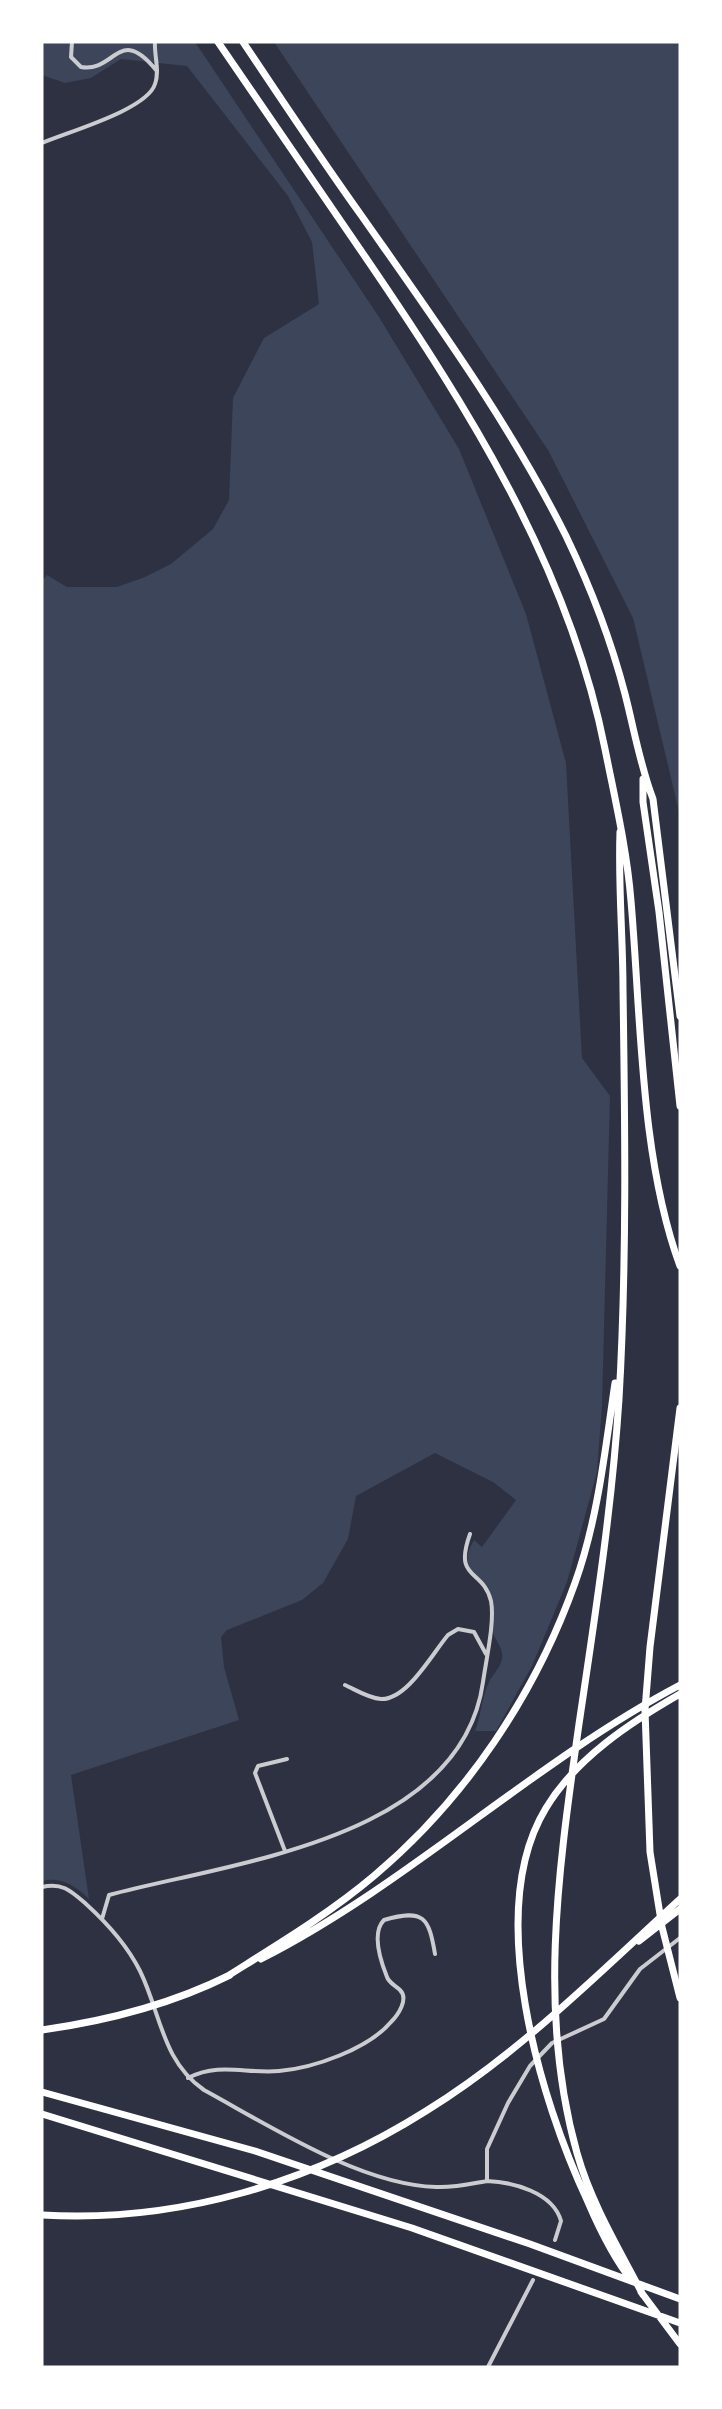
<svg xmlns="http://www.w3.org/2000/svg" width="722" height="2409" viewBox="0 0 722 2409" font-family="'Nunito Sans',sans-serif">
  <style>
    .green { fill: #3c4559 }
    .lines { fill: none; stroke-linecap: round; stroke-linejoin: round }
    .minor { stroke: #caccd0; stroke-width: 4 }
    .motorway { stroke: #fff; stroke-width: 7 }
  </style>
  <rect width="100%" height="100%" fill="#2d3142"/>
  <path class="green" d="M42,42h153l184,275 80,132 67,165 40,149 16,295 28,38 -8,310 -5,66 -30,110 -35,84 -36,65h-21c6,-15 7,-35 14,-49 5,-10 15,-17 13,-29 -1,-8 -8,-14 -9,-21 -2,-13 3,-24 -2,-37 -9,-24 -36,-23 -17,-55l8,7 34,-47 -23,-18 -58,-29 -79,43 -8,43 -25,44 -21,17 -75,30 -6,7 3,30 15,53 -168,55 18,124c-13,-13 -28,-23 -47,-18v-1300l5,-6 20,12h50l28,-10 26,-13 42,-35 16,-29 4,-102 31,-60 55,-34 -7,-62 -24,-46 -101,-130 -66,-7 -30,19 -26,5 -23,-8z
    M274,42h406v774l-47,-198 -85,-168z"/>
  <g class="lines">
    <path class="minor" d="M72,42l-1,15 10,10c34,6 38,-43 75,3
      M42,143c25,-11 105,-33 113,-59 5,-13 -1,-29 0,-42
      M345,1685c11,5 23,13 36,14 26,1 51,-45 67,-64l10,-6 16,3 12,22
      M285,1851l-30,-78 3,-7 29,-7
      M42,1887c20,-5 29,4 44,17 21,19 41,41 54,67 21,43 22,90 64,119 66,36 157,95 232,97 17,1 34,-3 51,-6
      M102,1919l7,-24c123,-33 352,-55 374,-213 3,-22 12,-60 8,-81 -8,-33 -38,-20 -21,-67
      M188,2078c32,-16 57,-4 91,-7 35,-3 89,-22 112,-49 7,-7 18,-23 9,-32 -5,-5 -11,-7 -13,-13 -6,-15 -16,-44 -3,-57 40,-12 45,-2 51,34
      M555,2240l6,-19c-8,-29 -49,-39 -74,-40v-32l21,-46 22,-37 22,-23 52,-24 36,-50 40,-31
      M488,2367l45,-87"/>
    <path class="motorway" d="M218,42c50,72 99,144 148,216 103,151 203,309 239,491 10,50 22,101 26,152 10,115 9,257 49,365
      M243,42c39,58 77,116 118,173 73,104 148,207 205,321 24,50 45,104 59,158 9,35 15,71 28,105l27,217
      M643,779v23l16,110 21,194
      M620,832c-2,53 3,105 3,157 2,136 4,273 -4,410 -7,109 -24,217 -40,325 -20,143 -42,287 -2,429 14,50 42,96 66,142
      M680,1408l-30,239 -5,63 5,142 12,75 18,71
      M639,1941l41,-32
      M261,1959c149,-76 271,-196 419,-274
      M226,1977c51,-32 103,-63 149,-102 91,-77 160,-180 200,-292 23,-64 30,-133 40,-200
      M42,2030c64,-9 130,-26 188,-55
      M42,2092l213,59 275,93 150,55
      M42,2114l370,114 268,95
      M42,2215c135,8 270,-32 384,-104 94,-58 173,-138 254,-212
      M632,2281c-19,-24 -32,-51 -44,-79 -48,-102 -105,-291 -42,-394 30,-50 85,-86 134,-114
      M641,2292l39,52"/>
  </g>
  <rect width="722" height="2409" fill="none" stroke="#ffffff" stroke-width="87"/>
</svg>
